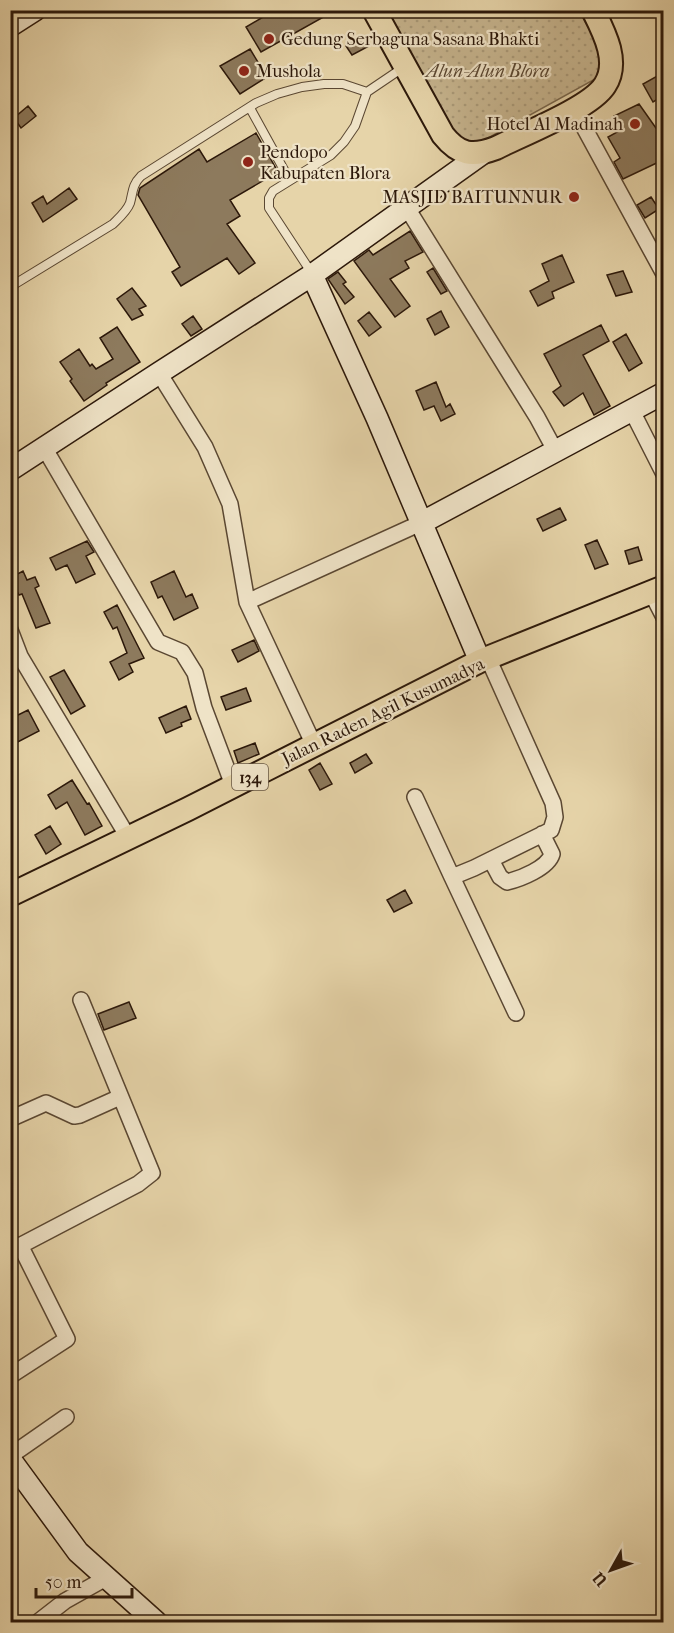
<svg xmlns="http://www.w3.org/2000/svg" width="674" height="1633" viewBox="0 0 674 1633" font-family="'IM FELL French Canon',serif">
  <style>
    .park { fill: url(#park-dots); stroke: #79664c; stroke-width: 1.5 }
    .building { fill: #8d7a5d; stroke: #2c180a; stroke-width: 1.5 }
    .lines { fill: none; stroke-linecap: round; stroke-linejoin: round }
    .lane-casing { stroke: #5a4732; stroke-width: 10 }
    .street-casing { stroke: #5a4732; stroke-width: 18 }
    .secondary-casing { stroke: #2c180a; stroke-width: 24 }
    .primary-casing { stroke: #2c180a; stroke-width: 26 }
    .lane { stroke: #efe3c7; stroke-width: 8 }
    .street { stroke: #efe3c7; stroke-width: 15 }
    .secondary { stroke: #efe3c7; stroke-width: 21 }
    .primary { stroke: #e6d4a9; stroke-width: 22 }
    .poi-dot { fill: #8f2418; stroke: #efe3c7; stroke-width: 2 }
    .labels { text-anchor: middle; stroke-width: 4.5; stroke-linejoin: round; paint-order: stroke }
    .shield { fill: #efe3c7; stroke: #665543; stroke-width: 1.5 }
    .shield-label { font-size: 16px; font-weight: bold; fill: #2c180a }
    .poi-label { font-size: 18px; fill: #2c180a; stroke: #efe3c7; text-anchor: start }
    .park-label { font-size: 18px; font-style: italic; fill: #5a4732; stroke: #efe3c7 }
    .street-label { font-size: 18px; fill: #2c180a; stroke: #efe3c7 }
  </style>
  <defs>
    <pattern id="park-dots" width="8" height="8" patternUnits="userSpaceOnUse" patternTransform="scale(1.5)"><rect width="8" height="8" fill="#c6b48e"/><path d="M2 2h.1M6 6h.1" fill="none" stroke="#aa9a79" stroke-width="1.8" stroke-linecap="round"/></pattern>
  </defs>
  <rect width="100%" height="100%" fill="#e6d4a9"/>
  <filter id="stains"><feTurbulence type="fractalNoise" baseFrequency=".00333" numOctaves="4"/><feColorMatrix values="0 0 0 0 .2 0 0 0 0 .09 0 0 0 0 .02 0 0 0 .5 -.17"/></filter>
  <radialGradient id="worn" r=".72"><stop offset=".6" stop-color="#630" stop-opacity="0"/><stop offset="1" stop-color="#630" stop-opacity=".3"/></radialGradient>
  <path class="park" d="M386,11h193l26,46 -8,21 -118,65 -24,-5z"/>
  <path class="building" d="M275,10h61l-75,42 -15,-25z
    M362,36l7,10 -17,9 -6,-9z
    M250,49l17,28 -27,17 -20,-28z
    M659,75l4,9v12l-10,6 -10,-18z
    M639,104l24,34v22l-40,19 -9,-17 6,-4 -12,-21 13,-7 -7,-14z
    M28,106l8,10 -15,12 -7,-10z
    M256,133l22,39 -48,28 10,16 -13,8 28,39 -16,11 -12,-16 -46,28 -9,-14 8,-5 -42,-72 2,-7 59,-39 8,13z
    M69,188l8,11 -34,23 -11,-19 11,-7 4,8z
    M651,197l8,12 -14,9 -8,-13z
    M410,231l13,21 -18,9 4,7 -19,11 20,27 -15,11 -41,-56 15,-11 4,5z
    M562,255l12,27 -22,10 2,6 -16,8 -8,-15 19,-10 -7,-17z
    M433,268l14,23 -6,3 -14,-22z
    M623,271l9,21 -16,4 -9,-21z
    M338,272l8,10 -3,2 11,13 -9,7 -17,-25z
    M132,288l14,18 -7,3 4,6 -11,5 -15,-21z
    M441,311l8,16 -14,8 -8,-16z
    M369,312l12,15 -12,9 -11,-15z
    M193,316l9,13 -11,7 -9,-12z
    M601,325l8,16 -26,14 27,51 -16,9 -11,-22 -19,13 -11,-14 8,-6 -17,-32z
    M117,327l23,35 -34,21 1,2 -23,16 -14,-20 2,-2 -12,-17 19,-13 11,17 2,-2 4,5 17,-10 -13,-21z
    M626,334l16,29 -13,8 -16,-29z
    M436,382l10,25 4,-3 5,10 -14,7 -7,-15 -10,4 -8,-19z
    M560,508l6,12 -23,11 -6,-12z
    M597,540l11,24 -13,5 -10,-24z
    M87,541l7,11 -8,4 9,18 -19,9 -9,-18 -11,5 -6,-12z
    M638,547l4,13 -13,4 -4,-13z
    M23,571l4,9 8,-3 4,9 -4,2 15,35 -14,5 -14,-34 -3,1 -9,-17z
    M174,571l12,26 6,-3 6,14 -24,12 -12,-24 -4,2 -7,-16z
    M117,605l27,53 -15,6 4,8 -14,8 -9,-18 17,-9 -10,-26 -4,2 -9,-17z
    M254,640l5,11 -21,11 -6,-12z
    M64,670l21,36 -14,8 -21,-37z
    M246,688l5,13 -25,9 -5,-13z
    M186,706l5,13 -10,4 1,3 -16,7 -7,-15z
    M28,710l11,21 -29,15v-27z
    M255,743l4,11 -21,9 -4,-12z
    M366,754l6,9 -17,10 -5,-10z
    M320,763l12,21 -12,6 -11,-20z
    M72,780l15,24 2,-1 13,23 -17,9 -18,-33 -11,7 -8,-14z
    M50,826l11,18 -15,10 -11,-19z
    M405,890l7,13 -18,9 -7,-12z
    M129,1002l7,16 -32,12 -6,-16z"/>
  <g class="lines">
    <defs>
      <path id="lane" d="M250,108l39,71
        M311,272l-42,-64v-10l4,-7 58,-36 13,-13 11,-16 12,-34 37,-25
        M10,287l103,-63c6,-6 14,-13 17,-21 3,-11 2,-18 11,-27l115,-73 21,-9 25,-7 22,-3h19l24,8"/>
      <path id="street" d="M574,109l90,165
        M407,208l130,209 19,35
        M159,373l46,74 25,57 17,98 67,143
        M632,411l32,63
        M45,449l113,193 24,10 13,21 9,35 29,77
        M651,592l13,25
        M247,602l176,-80
        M10,630l10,26 108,181
        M488,658l65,145 2,14 -4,13 -77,38 -22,9 64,136
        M415,797l37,80
        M491,860l9,17 7,5c13,-3 41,-14 45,-28l-10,-20
        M10,1119l36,-16 28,13 6,-1 40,-18
        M10,1251l128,-67 14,-11 -71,-173
        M10,1376l57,-37 -47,-94
        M10,1456l56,-39
        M38,1622l27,-21 41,-23"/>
      <path id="secondary" d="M10,26l25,-16
        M10,470l149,-97 153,-98
        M423,522l241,-129
        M480,661l-103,-243 -65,-143 171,-122
        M10,1459l68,93 78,70"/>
      <path id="primary" d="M374,10l69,125c16,20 29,22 53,13 25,-13 95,-40 109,-63 15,-23 -1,-53 -12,-75
        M10,895l178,-86 292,-148 184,-74"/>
    </defs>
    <use href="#lane" class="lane-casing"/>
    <use href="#street" class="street-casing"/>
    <use href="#secondary" class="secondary-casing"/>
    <use href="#primary" class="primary-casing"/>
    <use href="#lane" class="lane"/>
    <use href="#street" class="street"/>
    <use href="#secondary" class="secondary"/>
    <use href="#primary" class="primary"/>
  </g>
  <g class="poi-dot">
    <circle cx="269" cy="39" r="6"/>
    <circle cx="244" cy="71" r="6"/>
    <circle cx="635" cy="124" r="6"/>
    <circle cx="248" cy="162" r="6"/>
    <circle cx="574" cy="197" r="6"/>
  </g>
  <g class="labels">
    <rect class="shield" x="232" y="764" width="36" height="26" rx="4.5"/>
    <g class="shield-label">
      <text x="250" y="783">134</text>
    </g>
    <g class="poi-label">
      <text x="281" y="45">Gedung Serbaguna Sasana Bhakti</text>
      <text x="256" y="77">Mushola</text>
      <text x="623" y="130" text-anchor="end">Hotel Al Madinah</text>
      <text x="260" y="158">Pendopo<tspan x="260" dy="21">Kabupaten Blora</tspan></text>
      <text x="562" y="203" text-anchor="end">MASJID BAITUNNUR</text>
    </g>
    <g class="park-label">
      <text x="488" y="77">Alun-Alun Blora</text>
    </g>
    <g class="street-label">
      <text transform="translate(383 711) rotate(-26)" y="6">Jalan Raden Agil Kusumadya</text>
    </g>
  </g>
  <rect width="674" height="1633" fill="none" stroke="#e6d4a9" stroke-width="36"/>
  <rect x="12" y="12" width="650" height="1609" fill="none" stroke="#2c180a" stroke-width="3"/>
  <rect x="18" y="18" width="638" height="1597" fill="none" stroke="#2c180a" stroke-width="1.5"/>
  <g transform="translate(611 1570) rotate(230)" stroke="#efe3c7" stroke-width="4.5" paint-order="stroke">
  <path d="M0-4.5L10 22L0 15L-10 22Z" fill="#2c180a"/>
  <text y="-9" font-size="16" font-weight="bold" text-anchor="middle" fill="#2c180a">U</text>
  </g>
  <path d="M36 1588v9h96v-9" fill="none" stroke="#2c180a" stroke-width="3"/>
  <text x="45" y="1588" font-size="18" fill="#2c180a" stroke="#efe3c7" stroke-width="4.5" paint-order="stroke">50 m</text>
  <rect width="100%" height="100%" filter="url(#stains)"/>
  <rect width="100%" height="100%" fill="url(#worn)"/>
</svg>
